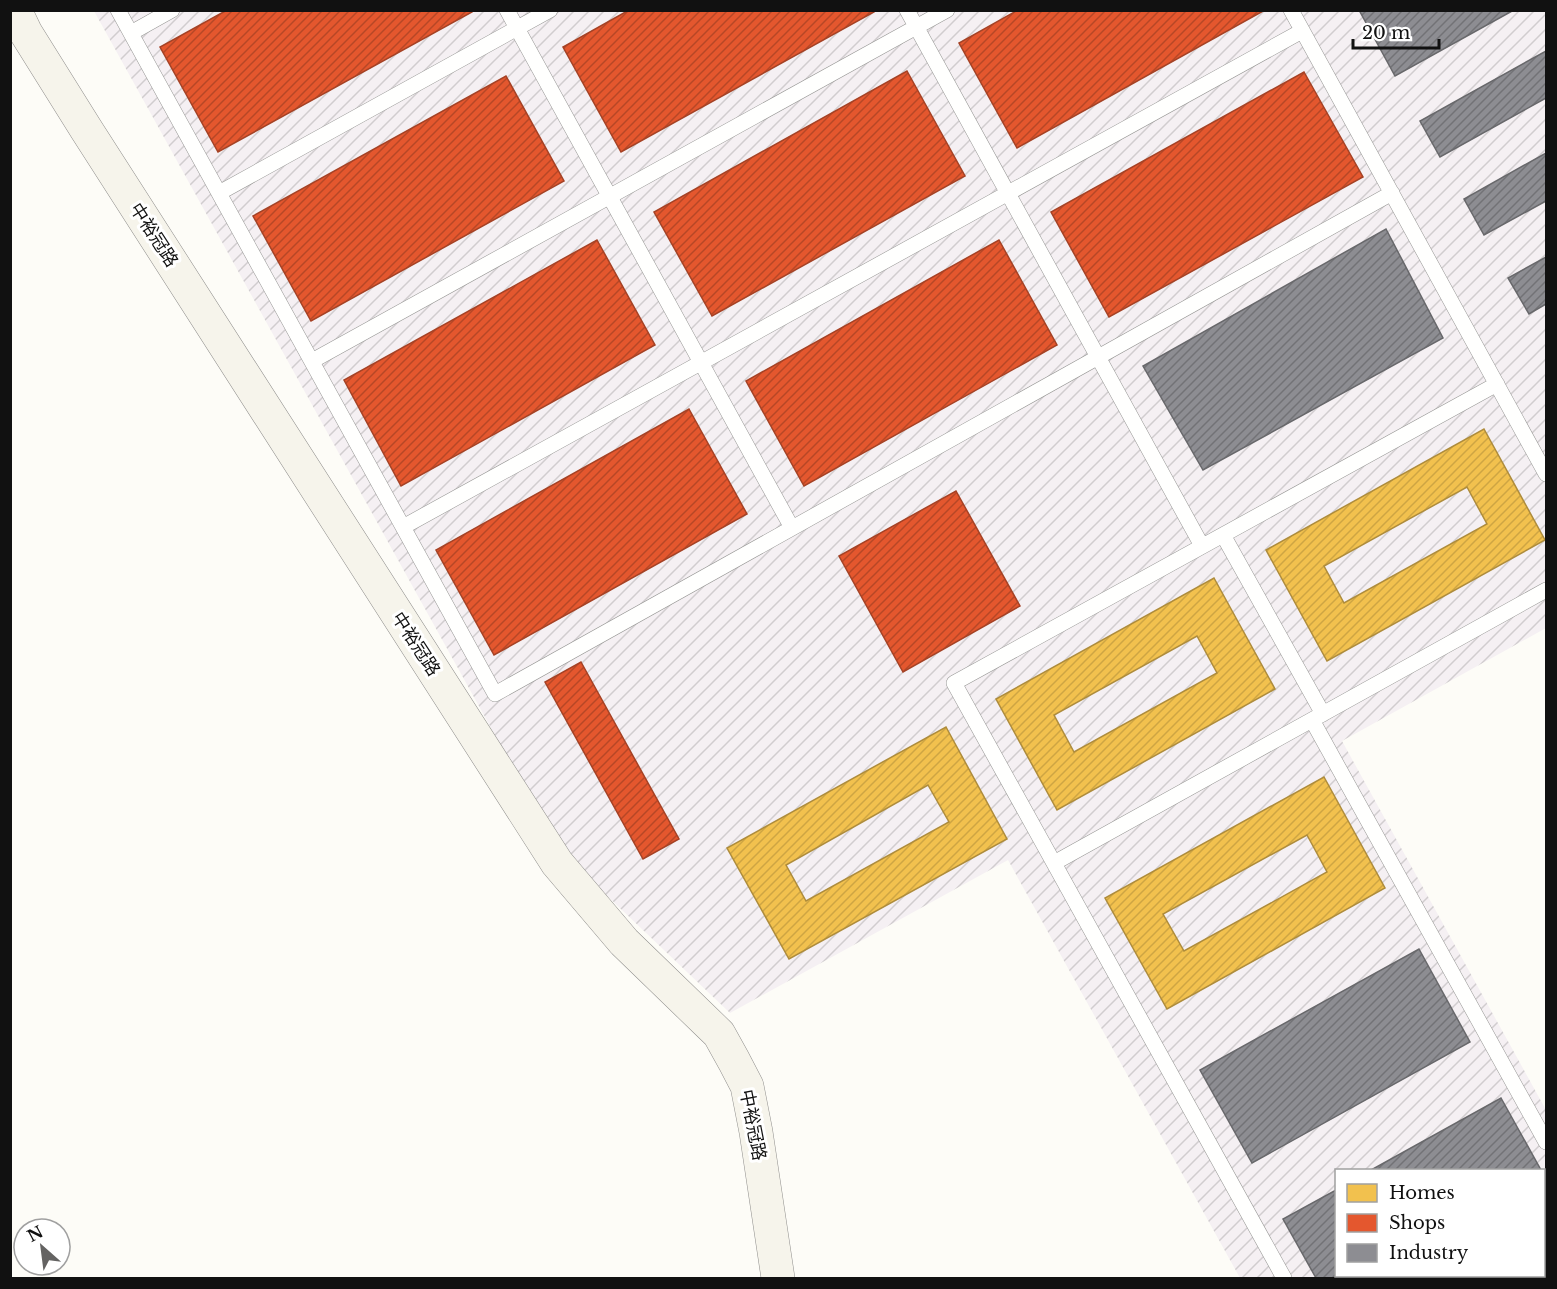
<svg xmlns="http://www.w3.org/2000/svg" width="1557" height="1289" viewBox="0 0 1557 1289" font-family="'Libre Baskerville','Noto Sans SC',serif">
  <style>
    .industrial { fill: url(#industrial-furrows) }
    .homes { fill: url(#homes-hatch); stroke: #ae8c3c; stroke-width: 1.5; fill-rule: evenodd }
    .shops { fill: url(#shops-hatch); stroke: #a54225; stroke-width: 1.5 }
    .industry { fill: url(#industry-hatch); stroke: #68686b; stroke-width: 1.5 }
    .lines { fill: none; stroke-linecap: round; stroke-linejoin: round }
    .lane-casing { stroke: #979795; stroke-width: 16 }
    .secondary-casing { stroke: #8e8d8b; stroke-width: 34 }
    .lane { stroke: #fffffe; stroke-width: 15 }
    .secondary { stroke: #f6f4eb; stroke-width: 33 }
    .labels { text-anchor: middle; stroke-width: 6; stroke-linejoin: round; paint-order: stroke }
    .street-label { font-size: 18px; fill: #111; stroke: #fff }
  </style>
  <defs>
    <pattern id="industrial-furrows" width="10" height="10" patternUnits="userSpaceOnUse" patternTransform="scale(1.5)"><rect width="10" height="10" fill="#f5f0f3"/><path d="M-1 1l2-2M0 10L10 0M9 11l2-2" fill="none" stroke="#d1cdcf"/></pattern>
    <pattern id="homes-hatch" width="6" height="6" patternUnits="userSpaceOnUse" patternTransform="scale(1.5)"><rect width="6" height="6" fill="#f2c14e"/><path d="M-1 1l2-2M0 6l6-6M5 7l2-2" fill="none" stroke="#cea543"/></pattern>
    <pattern id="shops-hatch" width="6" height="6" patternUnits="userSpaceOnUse" patternTransform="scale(1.5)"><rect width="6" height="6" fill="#e4572e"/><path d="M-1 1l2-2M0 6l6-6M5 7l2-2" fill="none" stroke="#b74726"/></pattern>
    <pattern id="industry-hatch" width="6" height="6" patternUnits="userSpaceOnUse" patternTransform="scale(1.5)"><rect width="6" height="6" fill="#8d8d92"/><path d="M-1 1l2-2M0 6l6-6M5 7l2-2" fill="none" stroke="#727276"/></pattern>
  </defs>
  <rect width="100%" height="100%" fill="#fdfcf7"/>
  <path class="industrial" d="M94,11h1452v617l-204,113 204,369v125l-2,2v-67h-208v106h138l-6,2h-228l-232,-418 -278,153 -172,-164z"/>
  <path class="homes" d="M1484,429l61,111 -218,121 -61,-111zM1467,487l20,37 -143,79 -20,-37z
    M1214,578l61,111 -218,121 -61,-111zM1197,636l20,37 -143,79 -20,-37z
    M946,727l61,112 -218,120 -62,-111zM928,785l21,37 -143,79 -20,-36z
    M1324,777l61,111 -218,121 -62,-111zM1307,835l20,37 -143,79 -21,-37z"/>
  <path class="shops" d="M227,10h244l1,2 -254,140 -58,-105z
    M629,10h244l1,2 -253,140 -58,-105z
    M1018,10h247l-248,138 -58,-105z
    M907,71l58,105 -253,140 -58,-104z
    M1304,72l59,105 -254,140 -58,-105z
    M506,76l58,105 -253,140 -58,-105z
    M597,240l58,105 -254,141 -57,-106z
    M999,240l58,105 -253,141 -58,-105z
    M689,409l58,105 -253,141 -58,-105z
    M956,491l64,115 -117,66 -64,-116z
    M581,662l98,177 -36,20 -98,-177z"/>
  <path class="industry" d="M1359,10h155l-119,66z
    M1546,51v47l-106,59 -20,-36z
    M1546,153v48l-62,34 -20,-36z
    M1386,229l57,109 -240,132 -60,-104z
    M1546,257v47l-17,10 -21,-36z
    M1419,949l51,93 -218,121 -52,-93z
    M1501,1098l40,72h-170z
    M1544,1174l2,6v15l-2,2z
    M1336,1190v86h66l-6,2h-80l-33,-59z"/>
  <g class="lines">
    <defs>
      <path id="lane" d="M118,10l377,684 897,-501
        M507,10l285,518
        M907,10l295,536
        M1291,10l255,464
        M131,33l41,-23
        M219,193l331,-183
        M312,361l635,-351
        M403,527l899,-496
        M1223,535l100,179
        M1312,720l234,422
        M1054,863l492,-273
        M1544,1218l2,-1
        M1284,1278l-330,-595 543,-299
        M1435,1278l5,-2"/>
      <path id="secondary" d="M15,10l11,23 60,96 471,734 67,79 95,92 15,27 13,25 9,46 22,146"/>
    </defs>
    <use href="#lane" class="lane-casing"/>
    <use href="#secondary" class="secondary-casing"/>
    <use href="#lane" class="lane"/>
    <use href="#secondary" class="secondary"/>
  </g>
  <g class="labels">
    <g class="street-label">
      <text transform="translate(154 235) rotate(57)" y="6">中裕冠路</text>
      <text transform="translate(416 644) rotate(57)" y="6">中裕冠路</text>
      <text transform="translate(753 1125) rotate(79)" y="6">中裕冠路</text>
    </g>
  </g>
  <rect width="1557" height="1289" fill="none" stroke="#111111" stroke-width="24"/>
  <rect x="1335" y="1169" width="210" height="108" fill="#ffffff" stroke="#a0a0a0" stroke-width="1.5"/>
  <rect x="1347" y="1184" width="30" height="18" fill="#f2c14e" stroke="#a0a0a0" stroke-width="1.5"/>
  <text x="1389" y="1199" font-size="18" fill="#111111">Homes</text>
  <rect x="1347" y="1214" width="30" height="18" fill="#e4572e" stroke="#a0a0a0" stroke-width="1.5"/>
  <text x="1389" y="1229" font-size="18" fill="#111111">Shops</text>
  <rect x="1347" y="1244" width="30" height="18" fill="#8d8d92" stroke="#a0a0a0" stroke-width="1.5"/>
  <text x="1389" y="1259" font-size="18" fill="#111111">Industry</text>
  <g transform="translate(42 1247) rotate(332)"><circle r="28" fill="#ffffff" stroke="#a0a0a0" stroke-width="1.5"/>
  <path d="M0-4.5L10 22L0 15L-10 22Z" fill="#646362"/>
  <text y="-9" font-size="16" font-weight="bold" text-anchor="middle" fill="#111111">N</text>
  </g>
  <path d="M1353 39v9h86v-9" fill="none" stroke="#111111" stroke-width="3"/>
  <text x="1362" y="39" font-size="18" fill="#111111" stroke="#ffffff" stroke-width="4.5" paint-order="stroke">20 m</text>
</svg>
